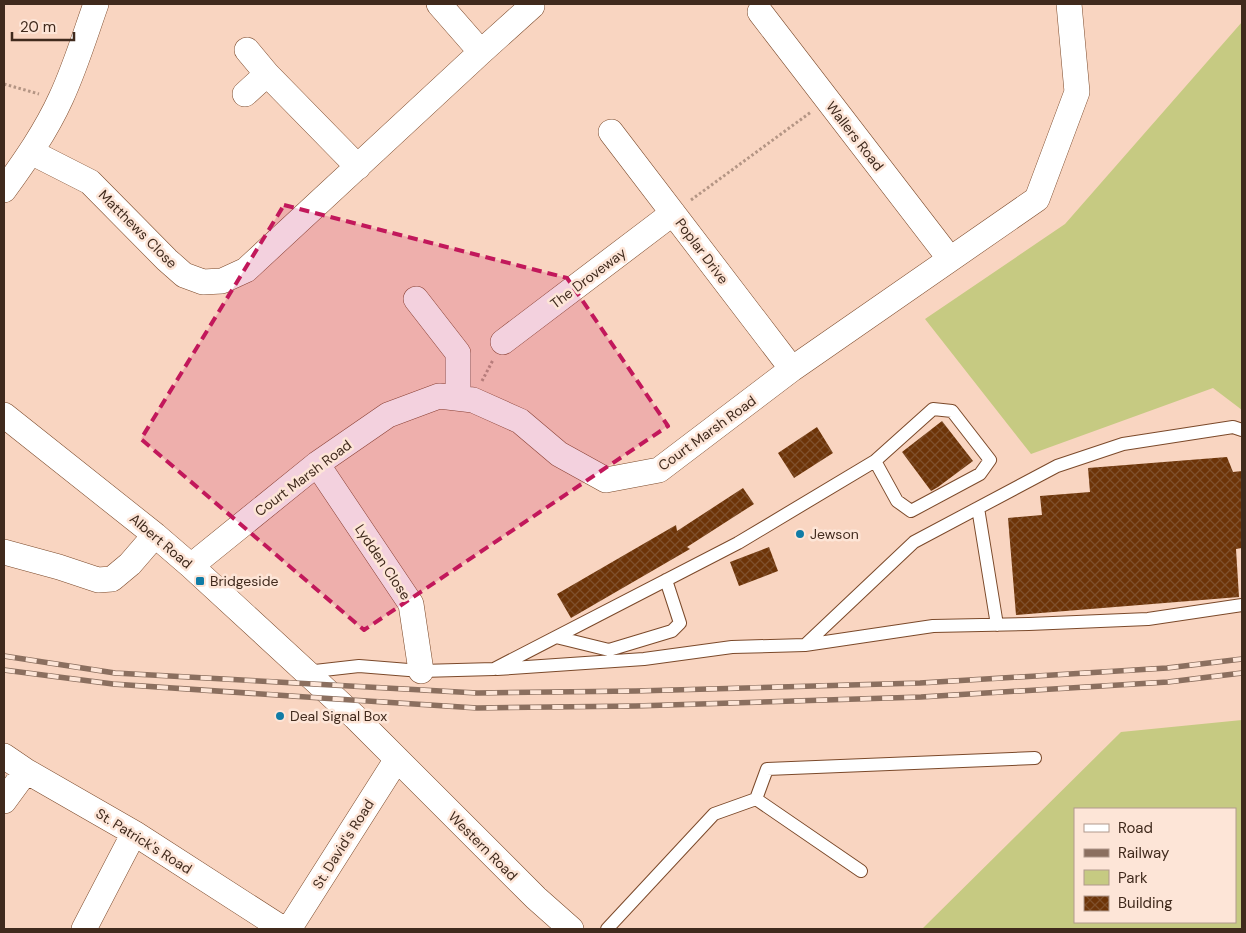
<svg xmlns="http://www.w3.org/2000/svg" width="1246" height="933" viewBox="0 0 1246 933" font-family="'DM Sans',sans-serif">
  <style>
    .green { fill: #c6ca82; fill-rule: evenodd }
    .building { fill: url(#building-cross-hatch) }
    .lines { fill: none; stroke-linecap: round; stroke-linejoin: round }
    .lane-casing { stroke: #7b492a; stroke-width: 14 }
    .street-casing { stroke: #7b492a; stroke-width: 26 }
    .path { stroke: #b49584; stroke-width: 3; stroke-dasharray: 2.5 2.5; stroke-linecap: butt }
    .lane { stroke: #fff; stroke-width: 12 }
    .street { stroke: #fff; stroke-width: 25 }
    .rail-casing { stroke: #8b6f5f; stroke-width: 5.5 }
    .rail { stroke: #fde5d7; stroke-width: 4; stroke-dasharray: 11; stroke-linecap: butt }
    .marked { fill: #c2185b; fill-opacity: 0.2; stroke: #c2185b; stroke-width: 4; stroke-dasharray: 10 6; stroke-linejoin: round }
    .poi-dot { fill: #107ca6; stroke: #fde5d7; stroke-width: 2 }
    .labels { text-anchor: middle; stroke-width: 5; stroke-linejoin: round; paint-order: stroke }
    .street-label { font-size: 14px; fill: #402a1d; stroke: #fde5d7 }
    .poi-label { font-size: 14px; fill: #402a1d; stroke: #fde5d7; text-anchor: start }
  </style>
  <defs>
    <pattern id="building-cross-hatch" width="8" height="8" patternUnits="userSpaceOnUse" patternTransform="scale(1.25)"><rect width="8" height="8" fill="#6d3408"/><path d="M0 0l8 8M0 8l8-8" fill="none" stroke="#7f502c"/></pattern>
  </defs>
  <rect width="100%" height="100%" fill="#f9d5c1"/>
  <path class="green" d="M1242,22v388l-29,-22 -182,66 -106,-135 140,-95z
    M1242,720v209h-320l199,-197zM1075,809h160v113h-160z"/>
  <path class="building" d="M942,421l31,40 -35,26 -7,4 -29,-39z
    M817,427l16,26 -39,25 -16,-25z
    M1227,457l6,15 9,-1v77l-6,1 3,48 -223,18 -8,-97 34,-3 -2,-19 50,-4 -2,-24z
    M743,488l11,16 -67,43 3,2 -119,69 -14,-24 119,-69 1,6z
    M769,547l9,24 -39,15 -9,-24z"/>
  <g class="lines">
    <defs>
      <path id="lane" d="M978,508l19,117
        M556,637l53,13 63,-19 8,-8 -14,-43
        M805,645l109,-103 143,-76 66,-22 110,-17 9,3
        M497,669l147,-10 88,-12 73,-2 128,-19 96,-2 119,-5 94,-14
        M306,672l53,-6 62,5 73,-2 244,-126 137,-82 58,-52 19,2 38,49 -10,14 -69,37 -14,-10 -22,-40
        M756,799l11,-30 268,-11
        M607,929l107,-115 42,-15 105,72"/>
      <path id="street" d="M439,4l42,48
        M760,12l190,247
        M247,50l20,24 91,93
        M245,94l22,-20
        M611,132l181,237
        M31,152l59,30 77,78 17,15 19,7 19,-1 24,-11 235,-218 51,-46
        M4,190c21,-29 42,-59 57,-92 14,-30 24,-63 35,-94
        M416,299l42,54v45
        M503,342l170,-129
        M4,415l151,120 36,31 164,151 181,181 35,31
        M317,464l94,140 10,67
        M4,552l55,15 39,13 14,-1 18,-15 25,-29
        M191,566l126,-102 71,-49 51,-19 34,4 47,21 39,33 47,26 53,-10 133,-101 245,-170 40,-107 -8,-88
        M4,756l22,15 108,62 149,96
        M4,801l22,-30
        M84,929l50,-96
        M289,929l108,-170"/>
    </defs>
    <use href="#lane" class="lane-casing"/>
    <use href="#street" class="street-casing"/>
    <path class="path" d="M4,84l35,10
      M691,200l120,-88
      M482,381l11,-21"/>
    <use href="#lane" class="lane"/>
    <use href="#street" class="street"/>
    <defs>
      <path id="rail" d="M4,656l111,17 362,20 159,-2 284,-8 247,-15 75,-9
        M4,670l109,14 223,15 141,9 159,-2 285,-9 247,-15 74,-9"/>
    </defs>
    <use href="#rail" class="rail-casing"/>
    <use href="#rail" class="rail"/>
  </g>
  <path class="marked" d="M284,205l283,73 101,148 -304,204 -223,-191z"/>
  <g class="poi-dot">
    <circle cx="800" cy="534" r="5"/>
    <rect x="195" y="576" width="10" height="10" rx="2.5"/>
    <circle cx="280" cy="716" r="5"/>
  </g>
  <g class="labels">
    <g class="street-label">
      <text transform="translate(855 136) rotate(52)" y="5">Wallers Road</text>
      <text transform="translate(138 229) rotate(45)" y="5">Matthews Close</text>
      <text transform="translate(702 251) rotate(53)" y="5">Poplar Drive</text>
      <text transform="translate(588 278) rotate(-37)" y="5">The Droveway</text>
      <text transform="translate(707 433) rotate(-36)" y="5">Court Marsh Road</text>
      <text transform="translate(303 478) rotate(-37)" y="5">Court Marsh Road</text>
      <text transform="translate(161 541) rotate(40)" y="5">Albert Road</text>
      <text transform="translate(383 562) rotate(56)" y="5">Lydden Close</text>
      <text transform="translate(144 841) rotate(32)" y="5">St. Patrick's Road</text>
      <text transform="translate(343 844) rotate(-58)" y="5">St. David's Road</text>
      <text transform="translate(483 846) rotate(45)" y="5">Western Road</text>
    </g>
    <g class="poi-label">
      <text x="810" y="539">Jewson</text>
      <text x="210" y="586">Bridgeside</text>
      <text x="290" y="721">Deal Signal Box</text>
    </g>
  </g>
  <rect width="1246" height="933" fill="none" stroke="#402a1d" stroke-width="10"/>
  <rect x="1074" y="808" width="162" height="115" fill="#fde5d7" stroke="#b19a8d"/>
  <rect x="1084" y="824" width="25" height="8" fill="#ffffff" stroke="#b19a8d"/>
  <text x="1118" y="833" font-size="15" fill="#402a1d">Road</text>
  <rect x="1084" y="849" width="25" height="8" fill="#8b6f5f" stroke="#b19a8d"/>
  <text x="1118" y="858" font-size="15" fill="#402a1d">Railway</text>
  <rect x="1084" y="870" width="25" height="15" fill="#c6ca82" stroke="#b19a8d"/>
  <text x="1118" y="883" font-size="15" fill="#402a1d">Park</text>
  <rect x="1084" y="896" width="25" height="15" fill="url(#building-cross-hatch)" stroke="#b19a8d"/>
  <text x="1118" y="908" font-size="15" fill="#402a1d">Building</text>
  <path d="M12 32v8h62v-8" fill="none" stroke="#402a1d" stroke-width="2.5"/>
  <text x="20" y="32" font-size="15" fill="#402a1d" stroke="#fde5d7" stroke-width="4" paint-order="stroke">20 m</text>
</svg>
